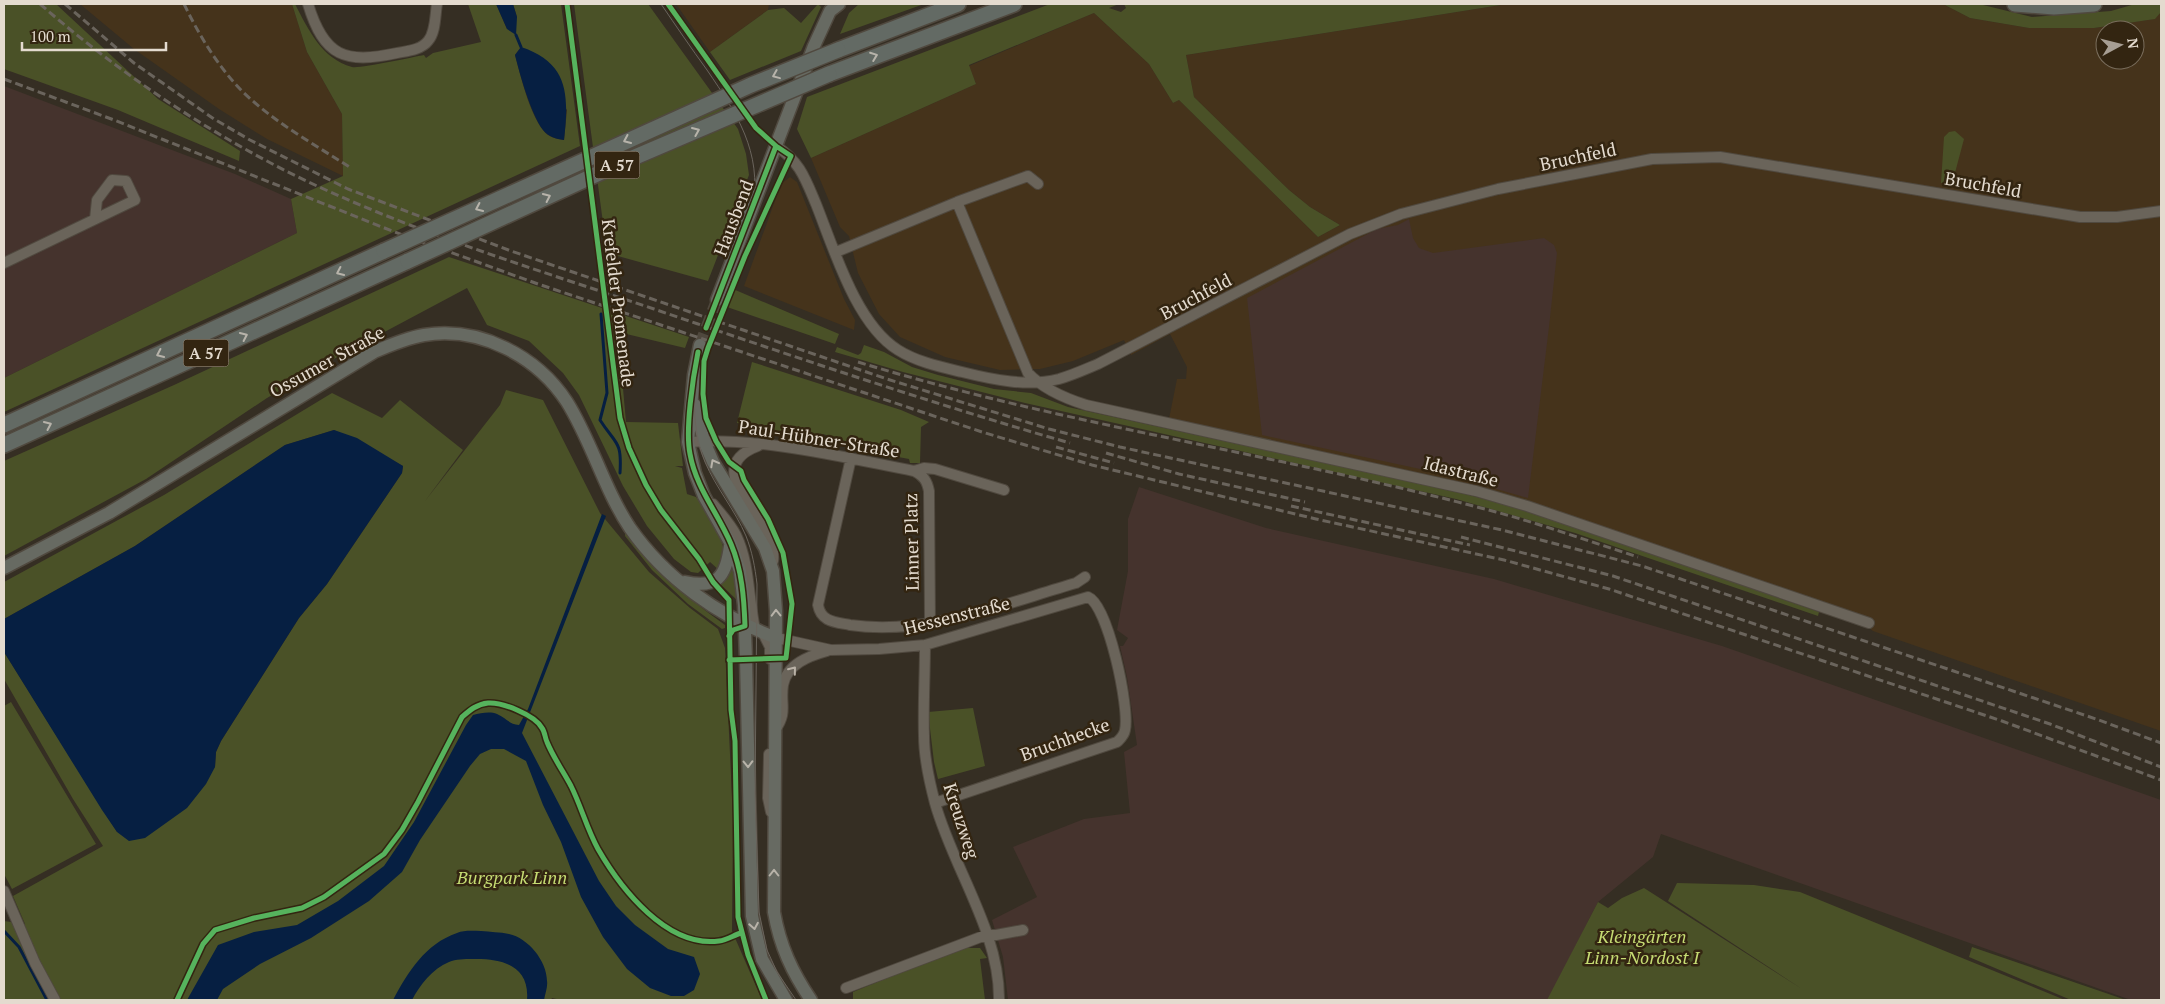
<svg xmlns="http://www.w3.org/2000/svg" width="2165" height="1004" viewBox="0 0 2165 1004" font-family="'PT Serif',serif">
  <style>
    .built { fill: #45331b; fill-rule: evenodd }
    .industrial { fill: #45332d }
    .green { fill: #4a5127; fill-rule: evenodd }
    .water { fill: #061f42 }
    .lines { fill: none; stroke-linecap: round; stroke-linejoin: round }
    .stream { stroke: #061f42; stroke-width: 3 }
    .major-tunnel { stroke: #4f483d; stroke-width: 12; stroke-dasharray: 12 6; stroke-linecap: butt }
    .minor-casing { stroke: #50493f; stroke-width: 12 }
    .major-casing { stroke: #50493f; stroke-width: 15 }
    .highway-casing { stroke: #50493f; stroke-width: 18 }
    .minor { stroke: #6a645a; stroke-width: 10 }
    .major { stroke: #676a62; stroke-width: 12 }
    .highway { stroke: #636a64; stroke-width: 15 }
    .tram { stroke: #6a645c; stroke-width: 1 }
    .rail { stroke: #6a645c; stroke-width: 3; stroke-dasharray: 8 4; stroke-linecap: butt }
    .highway-bridge-casing { stroke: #50493f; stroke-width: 18; stroke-linecap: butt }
    .highway-bridge { stroke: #636a64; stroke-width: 15 }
    .cycleway-casing { stroke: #332511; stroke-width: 8 }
    .cycleway { stroke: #56b35d; stroke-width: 5 }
    .oneway { stroke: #b7b3aa }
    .oneway2 { stroke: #b8b3a9 }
    .oneway3 { stroke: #b9b1a6 }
    .labels { text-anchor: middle; stroke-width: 5; stroke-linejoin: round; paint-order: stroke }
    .shield { fill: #332511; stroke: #afa496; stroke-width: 1 }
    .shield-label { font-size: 16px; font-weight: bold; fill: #e4dbcf }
    .street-label { font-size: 18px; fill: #e4dbcf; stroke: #332511 }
    .park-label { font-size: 18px; font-style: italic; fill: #c6dc73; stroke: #332511 }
  </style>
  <rect width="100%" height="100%" fill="#352e23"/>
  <path class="built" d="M80,4h212l15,48 35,62 1,62 -76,-37 -48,-30 -85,-60z
    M676,4h93l-1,6 -58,42z
    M1507,4h436l27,14 59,10h65l60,-9 7,-7v719l-288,-100 -22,-18 -322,-112 -52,-14 -308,-68 8,-40h9l1,-12 -17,-33 -39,21 -7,-15 -51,21 -33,8 -40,1 -55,-13 -45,-20 -21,-23 -21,-41 -9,-37 -9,-9 -29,-69 165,-74 -7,-18 125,-53 55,51 24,39 6,-3 139,137 22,-12 -30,-18 -21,-17 -95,-93 -8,-42zM2105,30h30v30h-30z
    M790,177l7,5 47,117 11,21 -1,10 -110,-44 37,-102z"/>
  <path class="industrial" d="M4,86l231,88 56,25 6,34 -293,145z
    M1409,219l4,19 6,10 14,5 111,-15 10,7 3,8 -8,74 -21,171 -80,-23 -186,-40 -15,-137 130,-69 21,-4z
    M1139,487l127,41 228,51 228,67 439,154v200h-30l-470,-166 -8,23 -55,45 -50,98h-540l-5,-43 -11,-37 45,-23 -24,-50 71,-28 46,-6 -6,-61 13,-7 -10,-68 -7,-31h3l5,-8 -11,-8 11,-59v-52z"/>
  <path class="green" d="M4,4h52l102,95 82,52 -1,10 -121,-51 -114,-41z
    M292,4h3c13,25 27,55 57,63 7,2 61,-10 72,-12l2,3 7,-5 48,-11 -13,-38h28l11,25 10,-12 -4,-13h48l19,142 -576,266v-34l293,-145 -6,-34 52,-23 -1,-62 -35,-62zM521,47l46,63 -3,30c-8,-1 -16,-3 -21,-10 -14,-18 -22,-53 -28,-75z
    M574,4h74l90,125 8,25 3,21 -41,106 -101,-28z
    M818,4l3,3 -20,44 -71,29 -20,-28 58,-42 16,-2 17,15z
    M859,4h65l-84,30 9,-21z
    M1050,4h69l-10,4 12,4 5,-4 -2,-4h383l-321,51 8,42 95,93 21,17 30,18 -22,12 -139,-137 -6,3 -24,-39 -55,-51 -125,52 7,19 -165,74 -14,-29 10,-32z
    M1943,4h36l53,13 79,-6 24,-7h26v8l-6,7 -61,9h-65l-59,-10z
    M1955,131l9,8 -12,45 -11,-1 3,-46 5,-5z
    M449,257l240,80 -4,11 -67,-16 8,90 52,1 5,43h-8l7,2 5,26 9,3 13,18 13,28 3,12 -5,16 -10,-9 -12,11 -7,-1 -17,-13 -27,-33 -24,-40 -44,-91 -16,-22 -34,-32 -42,-16 -20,-37 -137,73 -63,37 -121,81 -142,77v-95l170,-76z
    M733,289l106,45 -4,10 -108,-37z
    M864,345l20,7 28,15 26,8 56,14 37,4 37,14 390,85 67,18 294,102 -1,4 -243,-83 -119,-34 -431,-96 -122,-31 -68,-20 2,-5 21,8 3,-2z
    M752,362l149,48 28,12 -8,5 -1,36h-10l-1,-4 -16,-3 -1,3 -6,-2v-3l-63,-20 -2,6 -84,-17z
    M506,390l37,10 57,113 49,59 41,36 28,21 7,19 8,170 -1,113 30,69h-201l-9,-2 -1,2h-547v-79l21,3 -12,-28 90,-50 -30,-47 -69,-120v-27l113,180 98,-65 1,-15 5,-11 78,-123 28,-34 75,-111 1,-7 -69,-36 -49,15 -150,101 -131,73v-37l160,-87 168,-102 50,25 18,-18 63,50 -38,51 75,-96z
    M625,531c30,40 60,65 100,94v3l-3,1 -34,-25 -36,-34 -27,-34z
    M731,567h3l4,34 -19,-18z
    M11,702l85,142 -84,45 -8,-15v-168z
    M973,708l12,58 -47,13 -4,-17 -6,-50z
    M1677,883l77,2 46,7 265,108h-518l51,-98 10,6 14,-10 22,-10 158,101 -134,-88z
    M967,945l2,3h11l7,10 -7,1 5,41h-132v-8z
    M1972,947l154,53h-55l-102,-43z"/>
  <path class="water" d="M496,4h17l4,13 -1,18 -9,-6z
    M521,47c48,16 48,48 43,93 -8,-1 -15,-3 -21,-10 -12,-16 -23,-55 -28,-75z
    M334,430l23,8 46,28 -1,7 -75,111 -28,34 -78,123 -5,11 -1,15 -9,17 -19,24 -42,30 -16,3 -12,-9 -15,-22 -98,-158v-33l131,-73 150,-101z
    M602,514l4,2 -84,217 77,148 17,25 19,19 33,24 26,8 6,17 -6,16 -10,6h-13l-21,-8 -23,-19 -24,-32 -22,-40 -20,-55 -18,-37 -17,-44 -22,-12h-13l-11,5 -10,12 -50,74 -18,32 -33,29 -58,37 -51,26 -37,25 -6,11h-30l31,-55 36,-13 43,-7 41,-24 46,-35 30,-44 52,-97 7,-10c8,-2 17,-4 24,-1 9,4 12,10 22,11l9,-16z
    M481,931c9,1 19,1 28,3 19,4 38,27 38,47 1,6 -2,13 -3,19h-17c3,-35 -26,-42 -55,-41 -8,0 -16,0 -23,3 -17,7 -29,23 -37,38h-19c15,-28 32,-56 64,-67 7,-3 16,-2 24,-2z"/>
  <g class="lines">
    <path class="stream" d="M516,35l5,12
      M601,314l6,79 -7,27c16,25 22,20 20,53
      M4,931l15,16 28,53"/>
    <path class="major-tunnel" d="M700,345l17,-45"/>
    <defs>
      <path id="minor" d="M308,4c16,53 37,60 89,49 10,-2 24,-3 31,-12 8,-9 7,-26 9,-37
        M776,146c24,16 29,32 40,58 18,45 40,120 82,146 19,12 43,17 64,22 32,8 66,15 97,7 14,-4 27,-10 39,-15l252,-130 51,-20 97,-25 154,-30 68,-2 360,60h37l44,-6
        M957,202l71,171c15,16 36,25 58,32l390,86 51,15 342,117
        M836,252l121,-50 71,-26 10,8
        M4,263l131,-63 -9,-19 -14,-1 -15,20 -2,19
        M688,442c74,-5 154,15 226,29 10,5 13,10 15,20l1,132
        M758,446c-64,24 22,76 15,115
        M851,458l-33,147c3,17 17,17 32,20 77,11 153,-21 226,-42l9,-6
        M914,471l10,-3 11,1 69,21
        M713,504c8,10 17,19 23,31 14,29 12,63 19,94
        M763,633l7,14v12
        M777,638l54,12 48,-1 46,-4 163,-48c20,8 42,111 37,133 -1,6 -4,8 -8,12l-182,61
        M925,645c0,30 -2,61 -1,91 0,19 6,48 11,67 18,65 65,129 64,197
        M775,730c13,-18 5,-25 8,-45 4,-21 26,-29 44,-34
        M769,754l-1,44 3,14
        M4,891l31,72 20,37
        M846,988l140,-53h10l27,-5"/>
      <path id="major" d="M717,300l97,-254 16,-35 9,-7
        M700,345l-6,30 -6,67 7,31 9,23 27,48 9,27 4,34 2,54 6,257 10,43 24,41
        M695,405l9,36 9,21 52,86 8,23 3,40 -2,301c6,34 18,60 37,88
        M4,568l105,-55 265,-161c16,-7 33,-14 50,-17 56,-9 113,21 143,67 25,40 37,87 63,126 35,50 89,89 147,110
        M685,582c32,7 41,-5 45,-36"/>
      <path id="highway" d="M2015,4l39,3 40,-3
        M838,50l120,-46
        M829,74l185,-70
        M4,425l380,-174
        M4,445l404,-184"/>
    </defs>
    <use href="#minor" class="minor-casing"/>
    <use href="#major" class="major-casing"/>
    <use href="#highway" class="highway-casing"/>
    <use href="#minor" class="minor"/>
    <use href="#major" class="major"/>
    <use href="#highway" class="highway"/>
    <path class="tram" d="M661,4c15,22 30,44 46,66 30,44 55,81 46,137 -6,32 -23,64 -34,94
      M702,346c-9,38 -12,79 3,116 11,26 30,48 41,74 6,15 9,31 11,48l-2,210 4,118 8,38 10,22 19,28"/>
    <path class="rail" d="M40,4c78,68 165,127 258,173 114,55 237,92 356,132 138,47 276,94 416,134
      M65,4l69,59 80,56 36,21 98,49 163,62 376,128 162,50 71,18 382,83 140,36 454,153 65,24
      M184,4c15,31 33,61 57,86 32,32 73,54 110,78
      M4,79l110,41 278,111 146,53 444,148 110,33 224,54 188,41 105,29 393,132 159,59
      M858,362c209,64 427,93 638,150 48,13 95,30 142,45
      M1056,447l58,16
      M1106,453l73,21 126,28
      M1291,506l179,39
      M1461,537l152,39 437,148 111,43"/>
    <defs>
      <path id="highway-bridge" d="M384,251l367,-166 87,-35
        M408,261l213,-98 208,-89"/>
    </defs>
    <use href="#highway-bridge" class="highway-bridge-casing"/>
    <use href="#highway-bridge" class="highway-bridge"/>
    <defs>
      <path id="cycleway" d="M567,4l53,414 9,30 17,37 15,25 38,49 14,23 16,18 2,110 4,31 3,176 10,38 18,45
        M668,4l88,124 20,18 15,10 -46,100 -37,92 -4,13 -1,33 3,24 10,23 13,21 12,9 3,9 24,39 15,34 9,51 -6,54 -57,2
        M706,328l70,-182
        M698,352c-5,25 -13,78 -8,102 6,34 28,59 41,90 11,26 13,54 14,82l-12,4 -4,6
        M177,1000l26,-56 12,-14 39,-12 48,-10 22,-11 60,-43 18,-24 16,-28 44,-85c8,-7 15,-13 26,-14 14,-1 47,12 54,25 3,4 3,10 5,14 6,15 16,29 24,44 10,20 16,43 27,63 23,40 69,99 121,92 8,-1 15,-6 22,-8"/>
    </defs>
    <use href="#cycleway" class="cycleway-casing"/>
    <use href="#cycleway" class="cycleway"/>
  </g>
  <defs><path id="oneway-chevron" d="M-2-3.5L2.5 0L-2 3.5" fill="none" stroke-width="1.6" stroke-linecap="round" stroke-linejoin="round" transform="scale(1.25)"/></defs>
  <g class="oneway">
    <use href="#oneway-chevron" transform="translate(874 56) rotate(-21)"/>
    <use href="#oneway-chevron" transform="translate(776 75) rotate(158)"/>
    <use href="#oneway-chevron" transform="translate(696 131) rotate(-23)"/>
    <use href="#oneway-chevron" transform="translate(627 140) rotate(156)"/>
    <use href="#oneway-chevron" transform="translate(547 197) rotate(-25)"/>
    <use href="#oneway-chevron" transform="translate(479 208) rotate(155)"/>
    <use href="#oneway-chevron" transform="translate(340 272) rotate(155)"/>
    <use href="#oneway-chevron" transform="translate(244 336) rotate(-25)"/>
    <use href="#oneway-chevron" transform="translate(160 354) rotate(155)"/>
    <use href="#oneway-chevron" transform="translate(48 425) rotate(-24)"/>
  </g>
  <g class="oneway2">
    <use href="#oneway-chevron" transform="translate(714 463) rotate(-118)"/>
    <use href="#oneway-chevron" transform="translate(776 613) rotate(-91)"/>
    <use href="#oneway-chevron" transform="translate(748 764) rotate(89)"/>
    <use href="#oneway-chevron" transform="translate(774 873) rotate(-90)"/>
    <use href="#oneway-chevron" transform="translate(754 926) rotate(80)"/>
  </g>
  <use class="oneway3" href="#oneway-chevron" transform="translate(793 670) rotate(-51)"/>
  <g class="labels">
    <g class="shield">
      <rect x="594.5" y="151.5" width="45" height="27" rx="4"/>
      <rect x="183.5" y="339.5" width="45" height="27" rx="4"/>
    </g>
    <g class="shield-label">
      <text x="617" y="171">A 57</text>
      <text x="206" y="359">A 57</text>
    </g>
    <g class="street-label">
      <text transform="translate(1578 157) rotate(-12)" y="6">Bruchfeld</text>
      <text transform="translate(1983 185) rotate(10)" y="6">Bruchfeld</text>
      <text transform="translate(734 218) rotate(-69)" y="6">Hausbend</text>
      <text transform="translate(1196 297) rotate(-28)" y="6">Bruchfeld</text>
      <text transform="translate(618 303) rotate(83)" y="6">Krefelder Promenade</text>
      <text transform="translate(327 362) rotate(-29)" y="6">Ossumer Straße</text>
      <text transform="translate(819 439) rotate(9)" y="6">Paul-Hübner-Straße</text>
      <text transform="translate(1461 472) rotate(14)" y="6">Idastraße</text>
      <text transform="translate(912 542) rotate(-91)" y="6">Linner Platz</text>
      <text transform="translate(957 616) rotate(-14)" y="6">Hessenstraße</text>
      <text transform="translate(1065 740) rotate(-20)" y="6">Bruchhecke</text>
      <text transform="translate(961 821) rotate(72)" y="6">Kreuzweg</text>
    </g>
    <g class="park-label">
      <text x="512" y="884">Burgpark Linn</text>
      <text x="1642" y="943">Kleingärten<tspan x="1642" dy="21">Linn-Nordost I</tspan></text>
    </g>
  </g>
  <rect width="2165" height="1004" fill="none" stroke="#e4dbcf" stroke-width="10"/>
  <g transform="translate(2120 45) rotate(83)"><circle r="24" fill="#332511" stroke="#7a6e5d"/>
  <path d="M0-4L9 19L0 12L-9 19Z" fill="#a79e93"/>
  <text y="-8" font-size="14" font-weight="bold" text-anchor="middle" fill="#e4dbcf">N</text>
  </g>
  <path d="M22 42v8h144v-8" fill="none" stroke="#e4dbcf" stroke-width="2.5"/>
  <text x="30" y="42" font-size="15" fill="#e4dbcf" stroke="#332511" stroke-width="4" paint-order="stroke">100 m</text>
</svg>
